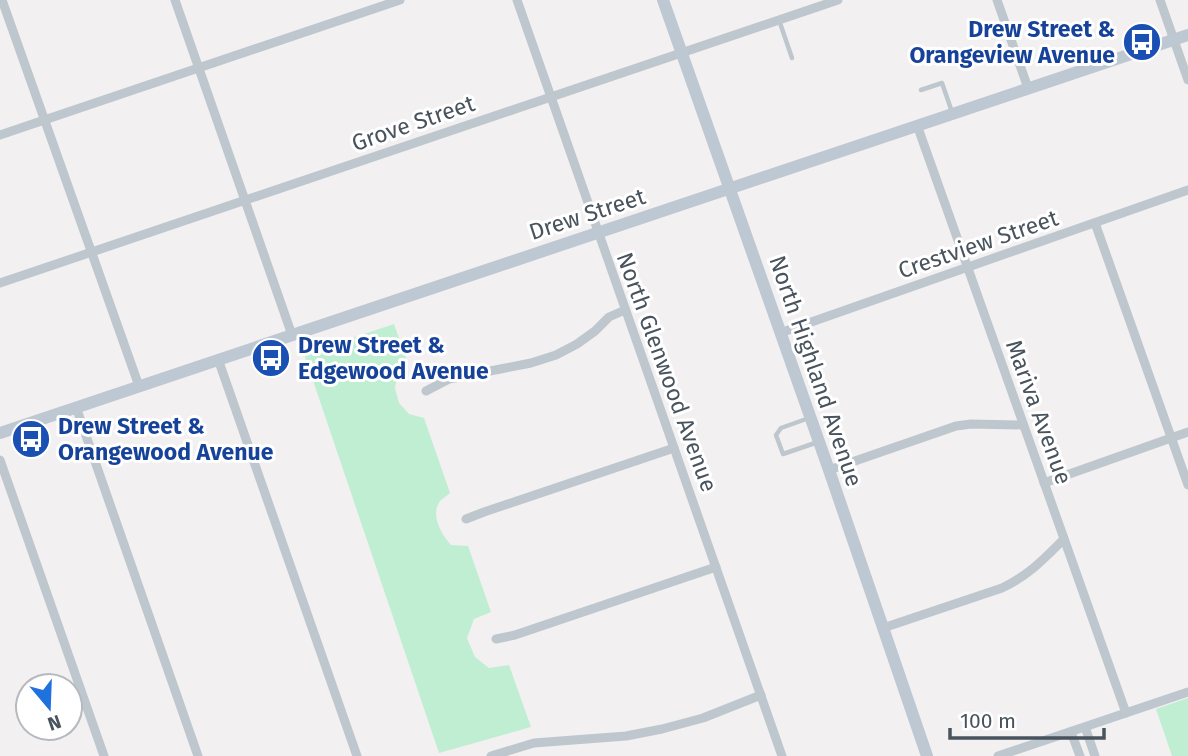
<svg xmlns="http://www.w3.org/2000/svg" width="1188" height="756" font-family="'Fira Sans',sans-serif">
  <rect width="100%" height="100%" fill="#f2f0f0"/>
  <g fill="#c0eed2">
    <path d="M394,324L408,364L398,373L395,388L399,403L409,414L424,418L450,493C447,496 443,498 440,501C430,515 441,534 451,545L468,546L491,612L474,619L467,638L475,657L489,668L509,665L531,727L439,753L304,354Z"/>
    <path d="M1188,698V756H1172L1156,709Z"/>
  </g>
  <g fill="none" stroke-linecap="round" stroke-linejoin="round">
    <g stroke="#bec7ce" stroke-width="4.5">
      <path d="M779,20L792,58"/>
      <path d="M921,90L942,83L952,112"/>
      <path d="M809,418L781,428L776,435L783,454L818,442"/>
    </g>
    <g stroke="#bec7ce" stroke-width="9">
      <path d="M2,0L139,386"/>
      <path d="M175,0L292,335"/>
      <path d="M517,0L782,756"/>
      <path d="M997,0L1028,88"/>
      <path d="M1160,0L1188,80"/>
      <path d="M917,125L1126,713"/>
      <path d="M0,135L400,0"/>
      <path d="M1095,223L1188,485"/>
      <path d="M0,283L838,0"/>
      <path d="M780,333L1188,190"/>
      <path d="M218,359L357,756"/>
      <path d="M426,391L449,379L531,363L556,355L577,344L595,331L609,317L625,310"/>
      <path d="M76,407L198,756"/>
      <path d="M0,460L104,756"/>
      <path d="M829,470L956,426L971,424L1023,425"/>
      <path d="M1044,483L1188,432"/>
      <path d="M466,519L484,512L674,448"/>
      <path d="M883,628L1002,588C1029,575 1043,560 1064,539"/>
      <path d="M496,639L515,635L716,567"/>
      <path d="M1085,727L1095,756"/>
      <path d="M1071,732L1080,756"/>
      <path d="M491,756L534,743L626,736L662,729L703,718L761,695"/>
      <path d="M998,756L1188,692"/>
    </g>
    <g stroke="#bec8d3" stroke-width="12">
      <path d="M663,0L829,470L927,756"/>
      <path d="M0,433L1188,35"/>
    </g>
  </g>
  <defs>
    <g id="bus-disc" transform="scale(2.0125)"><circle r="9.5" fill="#1a4fb4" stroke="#fff"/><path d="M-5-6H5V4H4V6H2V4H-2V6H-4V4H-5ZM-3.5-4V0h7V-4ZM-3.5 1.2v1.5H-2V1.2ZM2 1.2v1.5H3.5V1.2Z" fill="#fff"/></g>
  </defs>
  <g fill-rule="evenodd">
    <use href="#bus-disc" x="1142" y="42"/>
    <use href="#bus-disc" x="271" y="358"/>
    <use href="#bus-disc" x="31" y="439"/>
  </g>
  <g text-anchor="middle" stroke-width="6" stroke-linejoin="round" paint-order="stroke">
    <g font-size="23" font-weight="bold" fill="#164399" stroke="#fff" text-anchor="start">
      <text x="1115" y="37" text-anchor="end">Drew Street &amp;<tspan x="1115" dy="26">Orangeview Avenue</tspan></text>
      <text x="298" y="353">Drew Street &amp;<tspan x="298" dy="26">Edgewood Avenue</tspan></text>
      <text x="58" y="434">Drew Street &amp;<tspan x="58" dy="26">Orangewood Avenue</tspan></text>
    </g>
    <g font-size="23" fill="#48535d" stroke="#fff">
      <text transform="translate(413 123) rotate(-19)" y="8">Grove Street</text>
      <text transform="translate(587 214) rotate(-18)" y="8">Drew Street</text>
      <text transform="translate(978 244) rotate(-19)" y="8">Crestview Street</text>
      <text transform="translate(816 371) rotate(71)" y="8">North Highland Avenue</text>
      <text transform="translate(667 372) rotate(70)" y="8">North Glenwood Avenue</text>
      <text transform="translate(1039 412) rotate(70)" y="8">Mariva Avenue</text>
    </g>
  </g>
  <g transform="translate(49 707) rotate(161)"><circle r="33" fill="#ffffff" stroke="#b6babe" stroke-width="2"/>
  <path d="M0-5L12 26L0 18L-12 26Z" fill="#1f71dd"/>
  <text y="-10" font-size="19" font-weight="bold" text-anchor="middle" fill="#48535d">N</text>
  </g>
  <path d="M950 728v10h154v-10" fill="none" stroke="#48535d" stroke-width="3.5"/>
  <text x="960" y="728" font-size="21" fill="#48535d" stroke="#ffffff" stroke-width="5" paint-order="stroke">100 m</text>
</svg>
